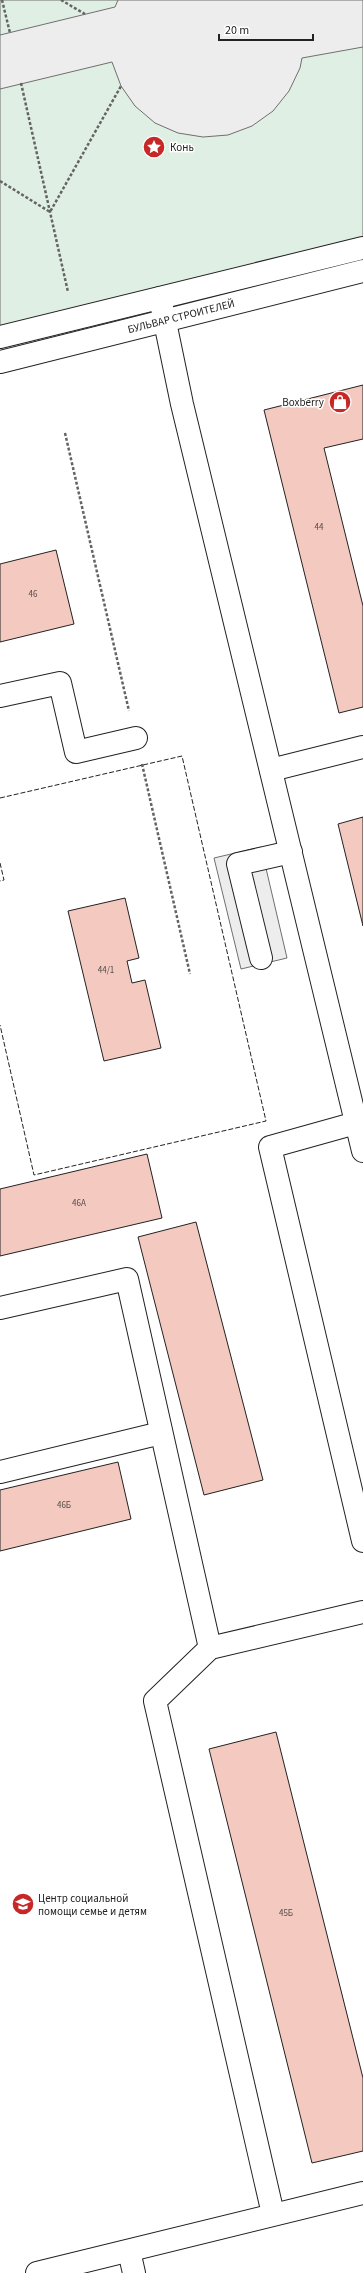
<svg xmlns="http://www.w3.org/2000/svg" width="363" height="2273" font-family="'Source Sans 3',sans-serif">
  <rect width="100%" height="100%" fill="#fff"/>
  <path fill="#e0efe3" stroke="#6f6f6f" d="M0,0H363V248L0,337Z"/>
  <g fill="#ededed" stroke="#6f6f6f">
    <path d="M118,0H363V47L302,58L300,68L289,91L273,111L252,126L228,135L203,137L178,133L155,123L135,106L121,86L112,62L0,89V35L115,7Z"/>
    <path d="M261,847L287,958L241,969L214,858Z"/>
  </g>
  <g fill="#f3c9c0" stroke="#222">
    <path d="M363,385V439L324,448L363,606V707L339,713L264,410Z"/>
    <path d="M56,550L74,624L0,642V564Z"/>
    <path d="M363,817V926L338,824Z"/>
    <path d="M125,898L139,958L127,961L132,983L145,980L161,1048L104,1061L68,911Z"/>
    <path d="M147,1154L162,1218L0,1256V1189Z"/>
    <path d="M196,1222L263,1480L204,1495L138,1237Z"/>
    <path d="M118,1462L131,1519L0,1551V1490Z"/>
    <path d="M276,1732L363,2078V2151L312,2163L209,1749Z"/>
  </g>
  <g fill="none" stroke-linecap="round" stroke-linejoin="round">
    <g stroke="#222" stroke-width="24">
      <g id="minor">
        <path d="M160,298L182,404L363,1151"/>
        <path d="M0,696L60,683L76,752L136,738"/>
        <path d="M271,770L363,747"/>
        <path d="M261,958L238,864L291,852"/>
        <path d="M356,1123L270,1147L363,1541"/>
        <path d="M0,1308L127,1279L210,1648"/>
        <path d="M0,1472L161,1433"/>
        <path d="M273,2214L155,1701L210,1648L363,1612"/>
        <path d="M129,2251L134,2273"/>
        <path d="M37,2273L363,2193"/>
      </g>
    </g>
    <g stroke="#222" stroke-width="24">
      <g id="major">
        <path d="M0,337L363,248"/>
        <path d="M0,362L363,271"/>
      </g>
    </g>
    <g stroke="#646464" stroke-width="2.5" stroke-dasharray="3 2" stroke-linecap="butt">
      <path d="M2,0L10,33"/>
      <path d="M61,0L85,14"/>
      <path d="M21,83L68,292"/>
      <path d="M0,181L50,212L121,86"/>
      <path d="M65,433L129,711"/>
      <path d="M142,764L190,974"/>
    </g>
    <use href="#minor" stroke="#fff" stroke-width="22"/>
    <use href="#major" stroke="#fff" stroke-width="22"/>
    <g stroke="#222" stroke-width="1" stroke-dasharray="5 2" stroke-linecap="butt">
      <path d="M0,798L182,756L266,1121L34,1175L0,1025"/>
      <path d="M0,863L4,880L0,881"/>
    </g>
  </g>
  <defs>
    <g id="sight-disc" transform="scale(1.15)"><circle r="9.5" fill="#c62828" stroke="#fff"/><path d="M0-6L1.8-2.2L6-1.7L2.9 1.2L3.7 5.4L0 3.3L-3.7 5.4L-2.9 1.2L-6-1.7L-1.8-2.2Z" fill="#fff"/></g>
    <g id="shop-disc" transform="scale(1.15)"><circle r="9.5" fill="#c62828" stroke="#fff"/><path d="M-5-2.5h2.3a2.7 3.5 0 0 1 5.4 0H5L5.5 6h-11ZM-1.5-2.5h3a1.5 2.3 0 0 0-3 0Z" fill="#fff"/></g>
    <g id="school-disc" transform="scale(1.15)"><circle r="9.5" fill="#c62828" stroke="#fff"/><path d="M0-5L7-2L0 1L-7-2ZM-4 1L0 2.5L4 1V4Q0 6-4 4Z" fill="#fff"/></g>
  </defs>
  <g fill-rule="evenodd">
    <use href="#sight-disc" x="154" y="147"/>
    <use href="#shop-disc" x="340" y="402"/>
    <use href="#school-disc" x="23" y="1904"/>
  </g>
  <g text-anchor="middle" stroke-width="3" stroke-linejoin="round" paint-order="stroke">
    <g font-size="9" fill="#564c4a">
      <text x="319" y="530">44</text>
      <text x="33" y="597">46</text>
      <text x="106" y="973">44/1</text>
      <text x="79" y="1206">46А</text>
      <text x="64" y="1508">46Б</text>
      <text x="286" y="1916">45Б</text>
    </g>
    <g font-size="11" fill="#222" stroke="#fff" text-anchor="start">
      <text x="170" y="151">Конь</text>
      <text x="324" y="406" text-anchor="end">Boxberry</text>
      <text x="38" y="1902">Центр социальной<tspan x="38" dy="13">помощи семье и детям</tspan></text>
    </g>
    <g font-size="11" fill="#222" stroke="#fff">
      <text transform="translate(181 316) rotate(-14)" y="4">БУЛЬВАР СТРОИТЕЛЕЙ</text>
    </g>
  </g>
  <path d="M219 34v6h94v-6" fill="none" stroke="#222222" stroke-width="2"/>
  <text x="225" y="34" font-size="12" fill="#222222" stroke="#ffffff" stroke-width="3" paint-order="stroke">20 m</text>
</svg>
